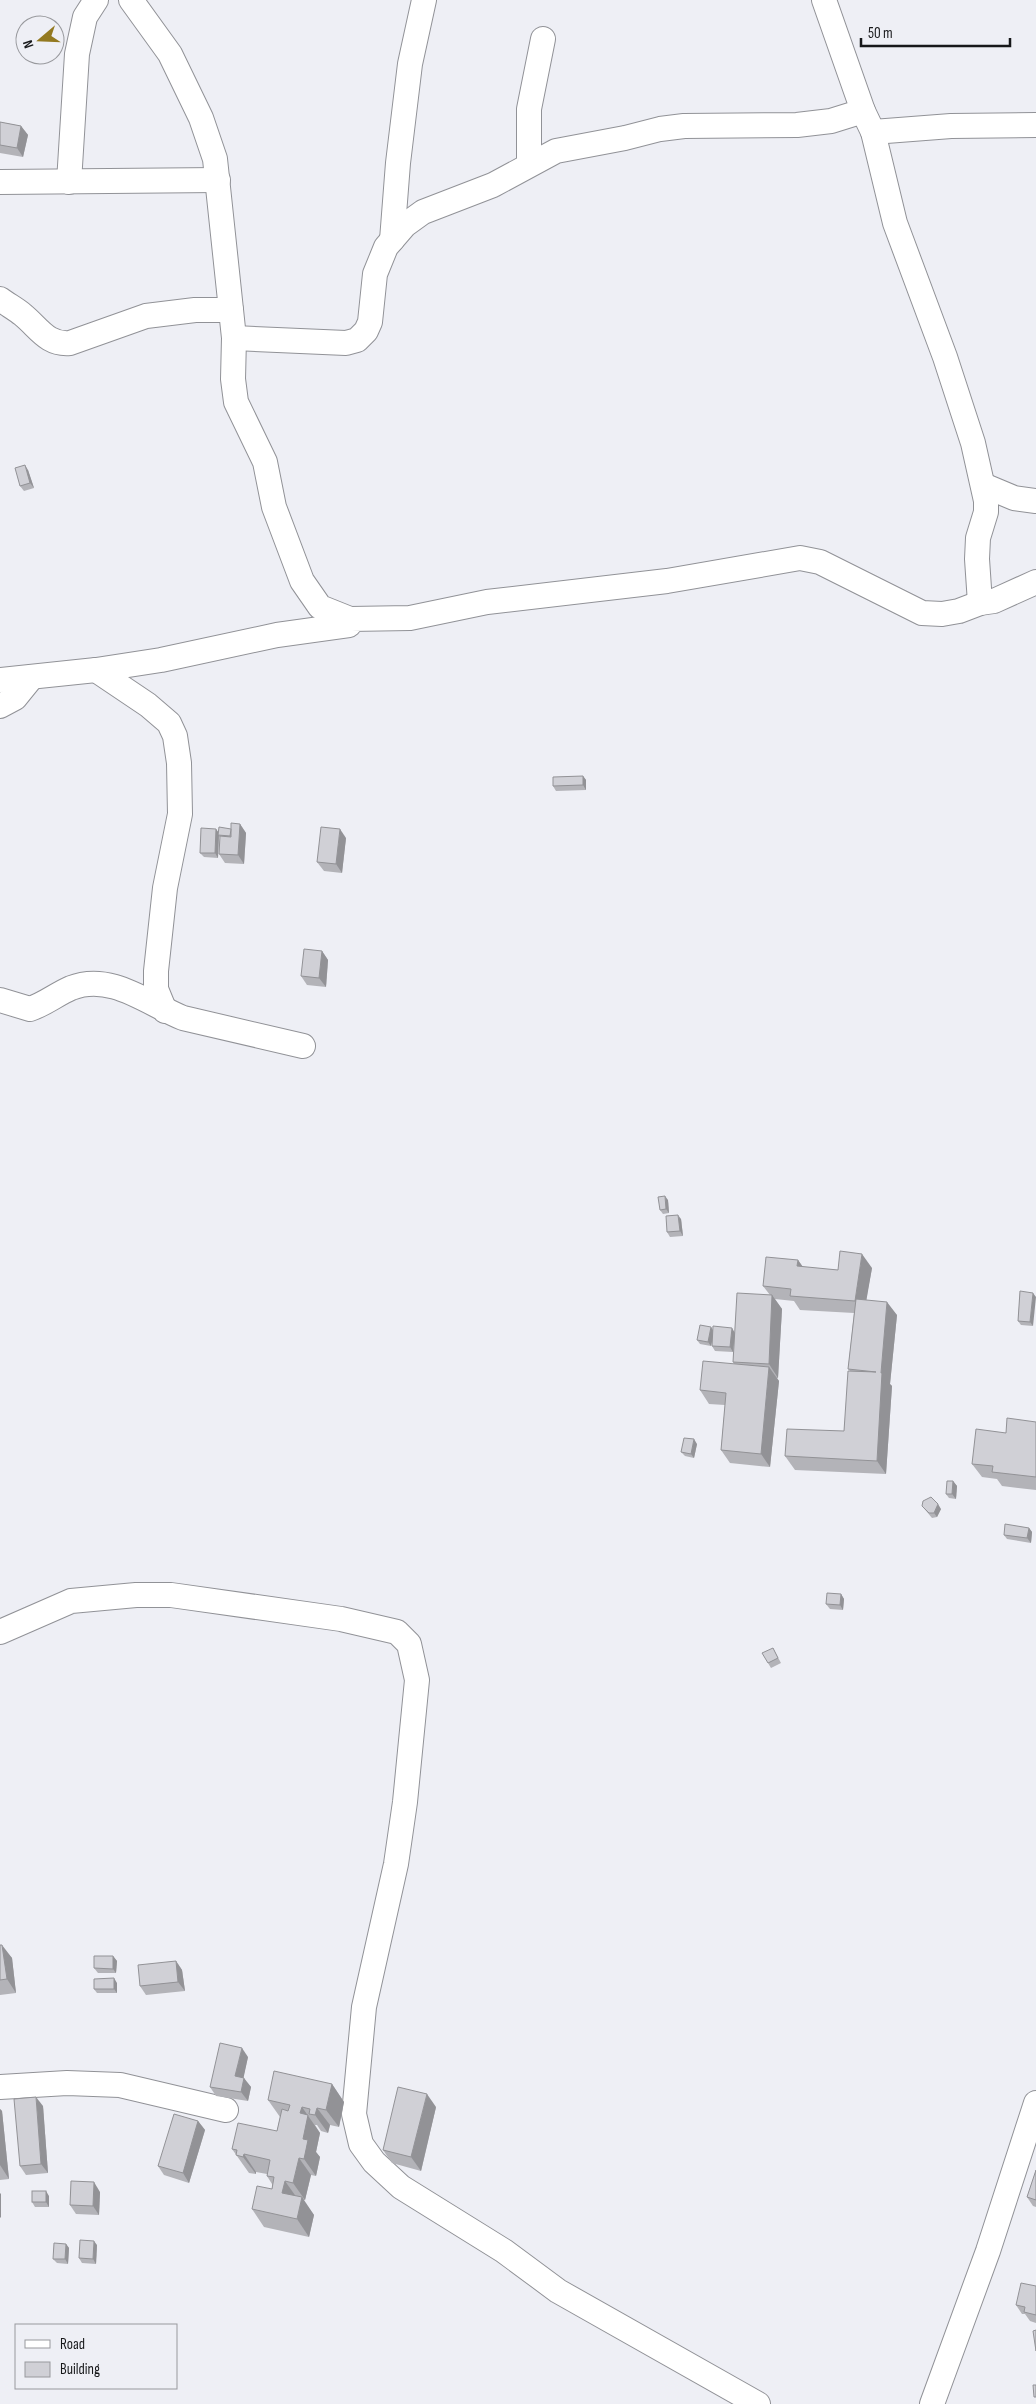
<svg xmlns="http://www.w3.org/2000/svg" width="1036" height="2404" font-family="'Sofia Sans Condensed',sans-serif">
  <rect width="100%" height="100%" fill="#eeeff5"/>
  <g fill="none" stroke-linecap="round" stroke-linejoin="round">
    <g stroke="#919297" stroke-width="26">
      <g id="minor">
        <path d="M131,0L170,54L201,118L215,159L234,338L233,379L236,402L265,462L274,507L302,581L320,607L350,619"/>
        <path d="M824,0L863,111L873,132L895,223L945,357L973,443L986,501V512L978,538L977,559L980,603"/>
        <path d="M873,132L951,126L1036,125"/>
        <path d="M529,164V109L543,39"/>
        <path d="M0,182L218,180"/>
        <path d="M69,182L77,54L85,17L96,0"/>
        <path d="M392,240L398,163L410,64L424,0"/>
        <path d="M0,299C8,305 16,309 23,315C39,328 47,345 70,343L146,316L195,310H231"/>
        <path d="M234,338L346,343L357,340L366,331L370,322L375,274L386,247L405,225L423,212L493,185L556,151L625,138L660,129L684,126L797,125L831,121L863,111"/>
        <path d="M983,485L1014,498L1036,501"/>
        <path d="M96,670L148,705L169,723L175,736L179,763L180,814L165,888L156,971V989L165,1011"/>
        <path d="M0,680L96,670L161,660L277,635L349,625L350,619L410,618L487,602L667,581L800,558L820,562L922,613L942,614L959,611L980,603L994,601L1036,582"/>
        <path d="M0,706L15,698L32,677"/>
        <path d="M0,1000L30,1009C45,1004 57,994 71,988C111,972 148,1004 183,1018L303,1046"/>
        <path d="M0,1632L71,1601L136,1595H171L341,1619L397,1632L409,1644L417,1680L405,1802L396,1864L364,2007L354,2114L361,2144L374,2162L401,2187L504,2251L558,2291L758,2404"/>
        <path d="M0,2087L67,2083L120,2085L226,2110"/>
        <path d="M932,2404L988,2251L1036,2103"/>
      </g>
    </g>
    <use href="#minor" stroke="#fff" stroke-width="24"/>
  </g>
  <g fill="#b3b3b8">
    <path d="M0,122L21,126L28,135L23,157L0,153Z"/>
    <path d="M28,470L34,488L24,491L20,486Z"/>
    <path d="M583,776L586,780V790L556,791L553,786Z"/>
    <path d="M240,824L246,833L244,864L225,863L219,854L220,838L219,836L218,858L204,857L200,853L216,829L218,833L231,829Z"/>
    <path d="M346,838L342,873L324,871L317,862Z"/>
    <path d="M322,951L328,960L326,987L307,985L301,976Z"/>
    <path d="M668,1200L669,1213L663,1214L660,1210Z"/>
    <path d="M681,1219L683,1236L670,1237L667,1232Z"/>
    <path d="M798,1260L803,1267L838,1270L872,1268L866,1300L897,1315L890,1384L892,1386L886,1474L795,1470L785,1456L844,1431L850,1371L848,1369L854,1313L800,1310L794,1301L775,1299L782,1309L778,1378H777L779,1381L770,1467L730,1463L721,1450L725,1405L709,1404L700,1390L734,1364L733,1362L735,1334L733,1352L715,1351L712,1346V1342L711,1346L700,1344L697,1340L711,1327L713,1331L735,1333L770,1295L763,1286Z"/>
    <path d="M1020,1291L1033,1326L1021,1325L1018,1321Z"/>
    <path d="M1036,1422V1490L1002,1486L997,1479L982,1477L972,1464L1006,1433Z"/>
    <path d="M697,1444L694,1458L685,1456L681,1452Z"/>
    <path d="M953,1481L957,1486L956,1499L949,1498L946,1494Z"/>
    <path d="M922,1506L941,1509L937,1517L932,1518Z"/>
    <path d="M1029,1528L1032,1532L1031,1543L1007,1539L1004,1535Z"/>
    <path d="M841,1594L844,1599L843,1610L830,1609L826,1604Z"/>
    <path d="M773,1648L781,1663L771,1668L768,1663Z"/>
    <path d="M0,1945L12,1958L16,1993L0,1995Z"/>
    <path d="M113,1956L117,1961L116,1973H98L94,1968Z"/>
    <path d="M176,1961L182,1970L185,1991L146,1995L140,1986Z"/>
    <path d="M117,1983V1993H97L94,1989Z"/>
    <path d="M248,2057L243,2078L251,2087L248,2101L216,2096L210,2087Z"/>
    <path d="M332,2084L344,2102L339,2127L330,2125L328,2133L321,2131L317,2125H315L320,2133L316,2152L320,2157L316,2176L311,2175L305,2200H303L314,2215L309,2237L264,2227L252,2209L272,2189V2184L267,2176V2174L256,2172V2174L249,2173L232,2149L277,2131L280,2117L268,2100Z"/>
    <path d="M43,2106L48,2173L26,2175L20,2166Z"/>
    <path d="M436,2107L421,2171L392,2163L383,2150Z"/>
    <path d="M0,2109L2,2111L9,2179L0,2180Z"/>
    <path d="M198,2121L205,2130L189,2183L164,2175L158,2166Z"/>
    <path d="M1036,2170V2207L1033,2206L1027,2197Z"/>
    <path d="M100,2192L99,2215L76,2214L70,2205Z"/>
    <path d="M49,2196V2207H35L32,2202Z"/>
    <path d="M66,2244L69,2248L68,2264L57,2263L53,2259Z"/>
    <path d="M97,2245L96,2264L82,2263L79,2258Z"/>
    <path d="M1036,2286V2323L1030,2321L1025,2314H1022L1016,2305Z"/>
  </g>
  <g fill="#929296">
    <path d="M21,126L28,135L23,157L17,148Z"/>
    <path d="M25,465L28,470L34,488L30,483Z"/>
    <path d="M583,776L586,780V790L583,785Z"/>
    <path d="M240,824L246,833L244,864L238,855Z"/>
    <path d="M216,829L219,833L218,858L215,853Z"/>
    <path d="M340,829L346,838L342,873L336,864Z"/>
    <path d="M322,951L328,960L326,987L319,978Z"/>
    <path d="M665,1196L668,1200L669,1213L666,1209Z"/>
    <path d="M678,1215L681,1219L683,1236L680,1231Z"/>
    <path d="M862,1254L872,1268L864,1314L855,1301Z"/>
    <path d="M798,1260L807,1273L797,1266Z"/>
    <path d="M1033,1293L1036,1297L1033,1326L1030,1322Z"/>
    <path d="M772,1295L782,1309L778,1378L769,1364Z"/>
    <path d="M887,1302L897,1315L890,1384L892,1386L886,1474L877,1461L881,1373Z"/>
    <path d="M711,1327L714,1332L711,1346L708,1342Z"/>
    <path d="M732,1328L735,1333L733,1352L730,1347Z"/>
    <path d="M769,1367L779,1381L770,1467L761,1454Z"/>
    <path d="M694,1439L697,1444L694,1458L691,1454Z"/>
    <path d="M953,1481L957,1486L956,1499L952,1494Z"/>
    <path d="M938,1504L941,1509L937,1517L934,1513Z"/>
    <path d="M1029,1528L1032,1532L1031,1543L1027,1538Z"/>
    <path d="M841,1594L844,1599L843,1610L840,1605Z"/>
    <path d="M2,1945L12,1958L16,1993L7,1979Z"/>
    <path d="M113,1956L117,1961L116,1973L113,1969Z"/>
    <path d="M176,1961L182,1970L185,1991L178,1982Z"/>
    <path d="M114,1978L117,1983V1993L114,1989Z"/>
    <path d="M242,2048L248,2057L242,2085L235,2076Z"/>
    <path d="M244,2078L251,2087L248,2101L241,2092Z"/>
    <path d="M332,2084L344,2102L339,2127L326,2110Z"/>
    <path d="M427,2094L436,2107L421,2171L411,2157Z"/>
    <path d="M36,2097L43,2106L48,2173L41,2164Z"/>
    <path d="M302,2107L320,2133L316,2152L320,2157L316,2176L304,2159L303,2139L300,2113Z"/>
    <path d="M317,2108L330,2125L328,2133L315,2115Z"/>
    <path d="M0,2109L2,2111L9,2179L0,2165Z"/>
    <path d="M198,2121L205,2130L189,2183L183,2173Z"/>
    <path d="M244,2154L256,2172V2174L243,2157Z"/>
    <path d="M299,2158L311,2175L305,2200L293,2183Z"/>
    <path d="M285,2181L297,2198L282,2193Z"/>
    <path d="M94,2182L100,2192L99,2215L93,2206Z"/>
    <path d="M46,2191L49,2196V2207L46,2202Z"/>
    <path d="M0,2193L1,2194V2218L0,2217Z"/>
    <path d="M302,2197L314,2215L309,2237L297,2219Z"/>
    <path d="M94,2241L97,2245L96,2264L93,2259Z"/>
    <path d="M66,2244L69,2248L68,2264L65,2259Z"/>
  </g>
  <g fill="#d0d0d6" stroke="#929296">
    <path d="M0,122L21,126L17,148L0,145Z"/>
    <path d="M25,465L30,483L20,486L15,468Z"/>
    <path d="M583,776V785L553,786V777Z"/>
    <path d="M231,823L240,824L238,855L219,854L220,836L231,837Z"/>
    <path d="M219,827L231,829L230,836L218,835Z"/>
    <path d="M321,827L340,829L336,864L317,862Z"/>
    <path d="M201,828L216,829L215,853H200Z"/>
    <path d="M304,949L322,951L319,978L301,976Z"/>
    <path d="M665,1196L666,1209L660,1210L658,1197Z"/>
    <path d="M678,1215L680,1231L667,1232L666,1216Z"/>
    <path d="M840,1251L862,1254L855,1301L790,1296L791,1289L763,1286L766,1257L798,1260L797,1266L838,1270Z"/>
    <path d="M1020,1291L1033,1293L1030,1322L1018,1321Z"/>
    <path d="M737,1293L772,1295L769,1364L733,1362Z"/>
    <path d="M856,1299L887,1302L881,1373H882L877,1461L785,1456L787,1429L844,1431L848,1371L876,1372L848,1369Z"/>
    <path d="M700,1325L711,1327L708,1342L697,1340Z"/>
    <path d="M713,1326L732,1328L730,1347L712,1346Z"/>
    <path d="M703,1361L769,1367L761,1454L721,1450L726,1393L700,1390Z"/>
    <path d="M1007,1418L1036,1422V1477L992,1472L993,1466L972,1464L976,1429L1006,1433Z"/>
    <path d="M684,1438L694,1439L691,1454L681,1452Z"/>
    <path d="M947,1481H953L952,1494H946Z"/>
    <path d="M931,1497L938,1504L934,1513H929L922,1506L923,1501Z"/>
    <path d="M1005,1524L1029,1528L1027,1538L1004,1535Z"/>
    <path d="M827,1593L841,1594L840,1605L826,1604Z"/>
    <path d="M773,1648L778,1658L768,1663L762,1653Z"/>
    <path d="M0,1945H2L7,1979L0,1980Z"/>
    <path d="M94,1956H113V1969L94,1968Z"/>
    <path d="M176,1961L178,1982L140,1986L138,1965Z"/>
    <path d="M114,1978V1989H94V1979Z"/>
    <path d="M220,2043L242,2048L235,2076L244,2078L241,2092L210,2087Z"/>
    <path d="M274,2071L332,2084L326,2110L317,2108L315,2115L309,2114L310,2109L302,2107L300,2113L308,2115L303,2139L308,2140L304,2159L299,2158L293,2183L285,2181L282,2193L302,2197L297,2219L252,2209L257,2186L272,2189L274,2177L267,2176L270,2160L244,2154L243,2157L236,2155L237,2150L232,2149L238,2123L277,2131L282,2109L288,2111L290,2105L268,2100Z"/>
    <path d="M398,2087L427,2094L411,2157L383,2150Z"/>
    <path d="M36,2097L41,2164L20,2166L14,2099Z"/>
    <path d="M174,2114L198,2121L183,2173L158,2166Z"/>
    <path d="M1036,2170V2200L1027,2197Z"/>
    <path d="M71,2181L94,2182L93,2206L70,2205Z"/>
    <rect x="32" y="2191" width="14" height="11"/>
    <path d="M80,2240L94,2241L93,2259L79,2258Z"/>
    <path d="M54,2243L66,2244L65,2259H53Z"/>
    <path d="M1021,2283L1036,2286V2315L1024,2312L1025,2307L1016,2305Z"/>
    <path d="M1036,2330V2351L1033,2331Z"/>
    <path d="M1033,2385H1036V2397H1034Z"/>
  </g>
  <rect x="15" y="2324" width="162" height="65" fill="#eeeff5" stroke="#98999d"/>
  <rect x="25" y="2340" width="25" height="8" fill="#ffffff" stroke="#98999d"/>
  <text x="60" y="2349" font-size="15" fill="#17181a">Road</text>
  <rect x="25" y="2362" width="25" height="15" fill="#d0d0d6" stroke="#98999d"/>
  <text x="60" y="2374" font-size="15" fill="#17181a">Building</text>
  <g transform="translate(40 40) rotate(251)"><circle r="24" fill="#eeeff5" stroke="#98999d"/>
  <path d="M0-4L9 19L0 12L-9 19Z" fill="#937920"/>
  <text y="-8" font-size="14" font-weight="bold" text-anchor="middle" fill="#17181a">N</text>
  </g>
  <path d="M861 38v8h149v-8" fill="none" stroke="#17181a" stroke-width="2.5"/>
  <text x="868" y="38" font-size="15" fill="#17181a" stroke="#eeeff5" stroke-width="4" paint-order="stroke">50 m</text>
</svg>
